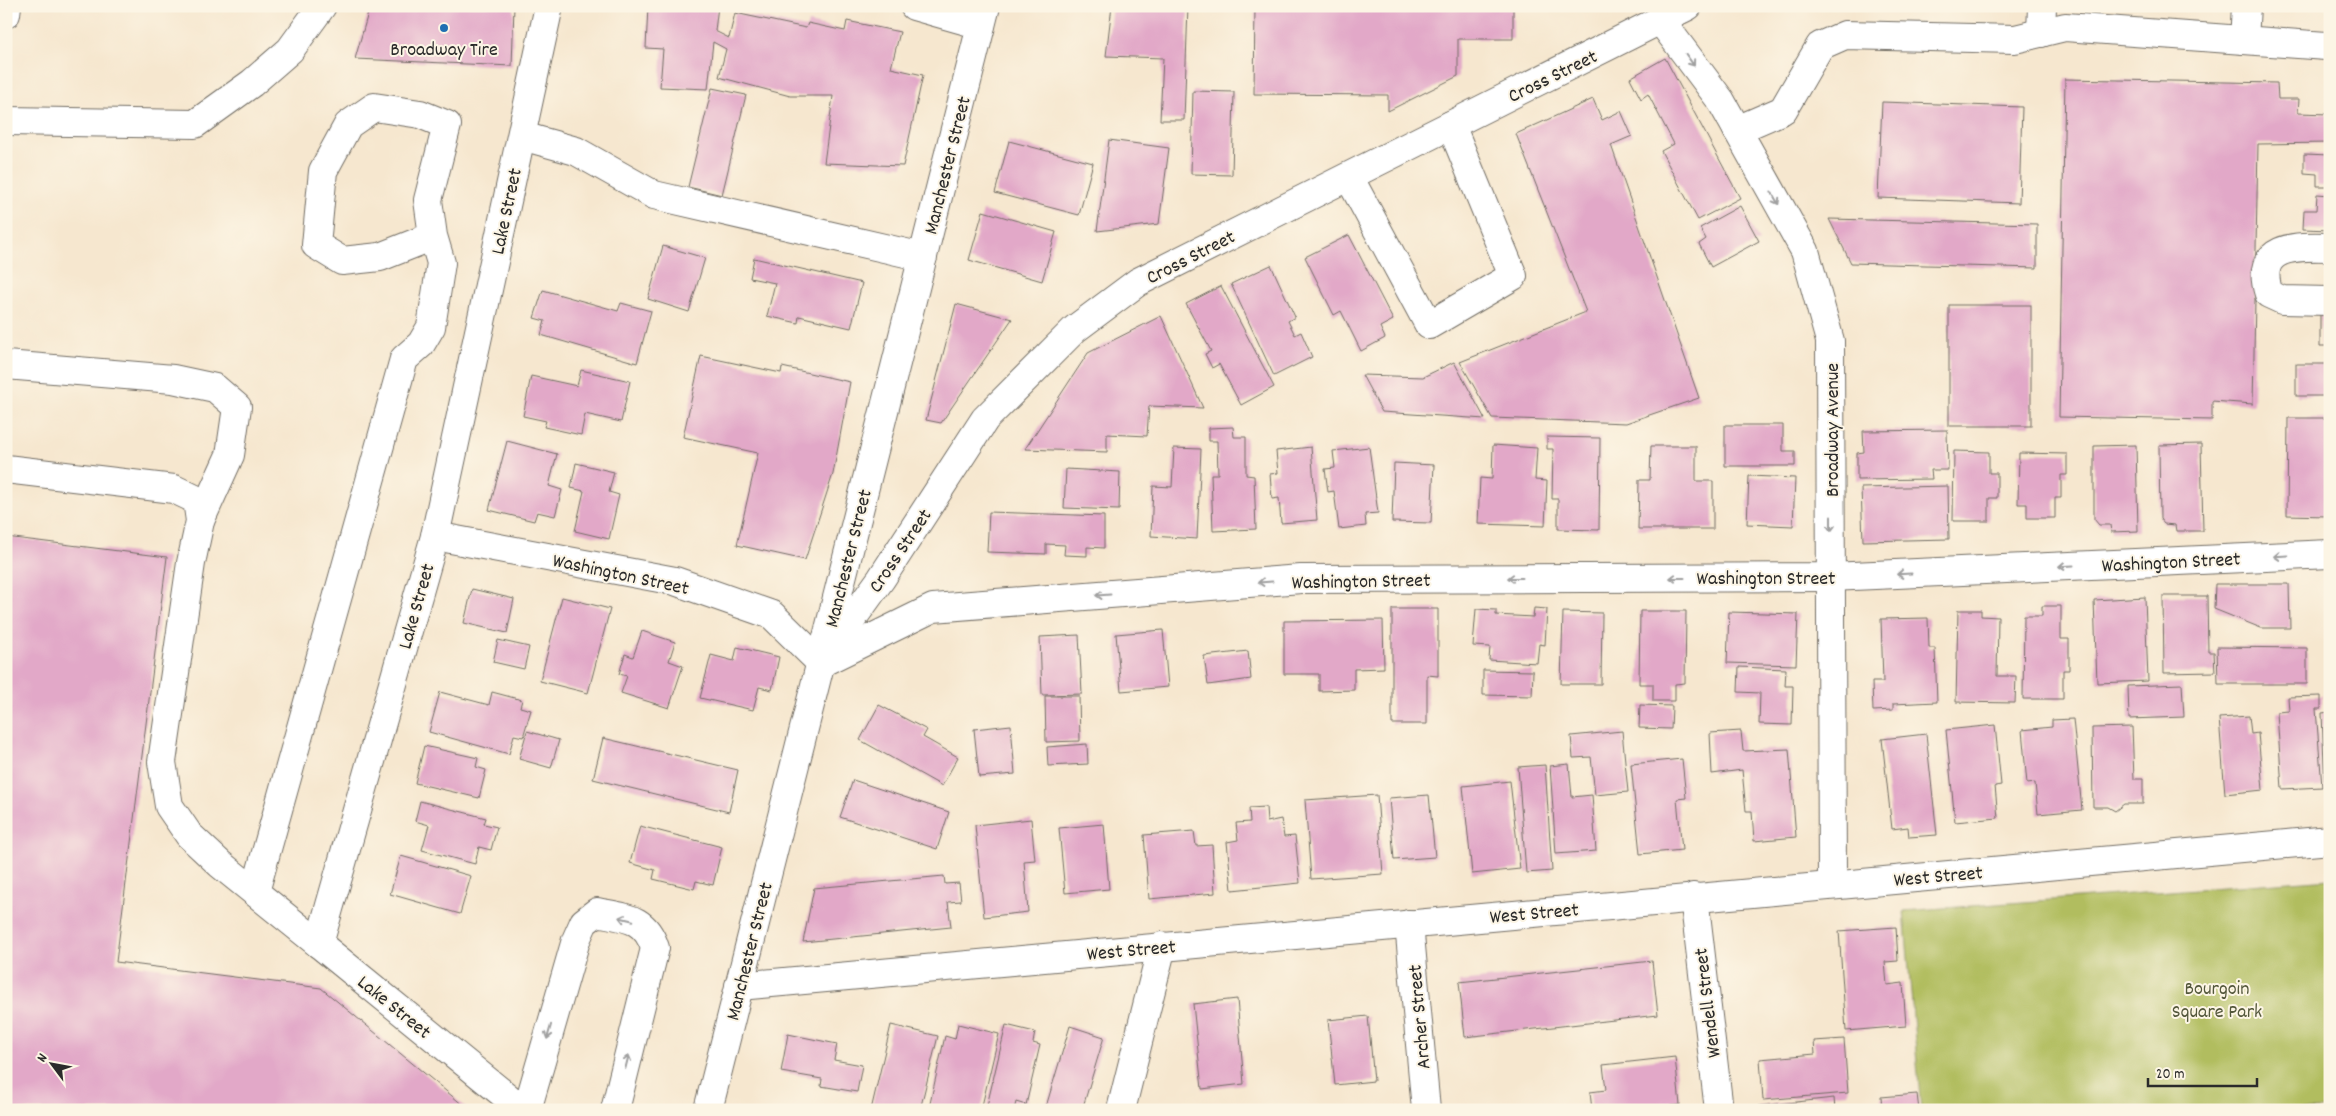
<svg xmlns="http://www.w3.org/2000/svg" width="2336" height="1116" font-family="Dekko,sans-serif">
  <rect width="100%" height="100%" fill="#fcf5e5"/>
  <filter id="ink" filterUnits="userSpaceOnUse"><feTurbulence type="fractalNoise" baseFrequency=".02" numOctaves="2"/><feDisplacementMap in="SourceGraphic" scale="10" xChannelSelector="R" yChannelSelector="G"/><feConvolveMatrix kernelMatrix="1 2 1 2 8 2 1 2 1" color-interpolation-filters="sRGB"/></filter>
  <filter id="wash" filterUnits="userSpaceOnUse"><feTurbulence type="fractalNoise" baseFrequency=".0096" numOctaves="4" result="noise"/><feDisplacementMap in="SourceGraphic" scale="20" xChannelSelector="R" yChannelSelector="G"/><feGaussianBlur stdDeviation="1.12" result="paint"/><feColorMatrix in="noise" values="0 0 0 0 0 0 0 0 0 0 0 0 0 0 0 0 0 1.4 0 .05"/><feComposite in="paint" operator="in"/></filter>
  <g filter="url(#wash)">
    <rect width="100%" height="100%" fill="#f6e7cf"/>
    <path fill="#b1bd5f" stroke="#6e7445" d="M2330,879V1110H1921L1904,911Z"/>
    <g id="blocks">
      <g fill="#e2a8c8">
        <path d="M370,6H514L512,66L355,59Z"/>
        <path d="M648,6H718L715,31L729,38L735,13L806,28L808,23L845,31L847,21L900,32L891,68L923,75L903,166L824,163L833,96H790L719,77L726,49L713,42L708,89L660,87L663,49L646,48Z"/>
        <path d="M1112,6H1188L1184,120H1160L1163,58L1106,56Z"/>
        <path d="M1255,6H1513V39H1458V76L1388,111V95L1254,94Z"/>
        <path d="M1665,58L1740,198L1698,220L1661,151L1674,144L1648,94L1641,99L1630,78Z"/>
        <path d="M2065,79L2277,83L2278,99H2299L2298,113L2330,114V143L2258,144L2253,404L2212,401V420L2059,417Z"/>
        <path d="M712,88L746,95L722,195L688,187Z"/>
        <path d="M1193,91L1234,92L1232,175L1191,174Z"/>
        <path d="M1593,99L1602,120L1621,111L1632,136L1611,145L1699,398L1626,423L1492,418L1460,362L1586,312L1516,134Z"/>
        <path d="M1882,102L2022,107L2019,203L1878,198Z"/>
        <path d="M1109,140L1169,148L1159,224L1097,231Z"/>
        <path d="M1009,141L1093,163L1079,215L995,193Z"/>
        <path d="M2304,154L2330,155V186H2317V174L2304,173Z"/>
        <path d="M2317,194L2330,195V230L2303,229L2304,210H2316Z"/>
        <path d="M1740,206L1759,241L1711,267L1699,244L1706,239L1700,228Z"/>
        <path d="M983,211L1056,232L1042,281L969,260Z"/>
        <path d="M1829,219L2037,224V268L1851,263Z"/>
        <path d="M1349,235L1393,320L1380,327L1385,338L1361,351L1341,311L1334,315L1305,257Z"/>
        <path d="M663,246L705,258L689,312L648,299Z"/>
        <path d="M754,258L862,283L851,328L799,316L798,323L767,316L775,283L750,278Z"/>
        <path d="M1271,265L1295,317L1288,321L1295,335L1301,332L1312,357L1274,376L1231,284Z"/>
        <path d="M1221,286L1274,387L1241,405L1219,364L1212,368L1205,354L1211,351L1186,304Z"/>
        <path d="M543,290L618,311L621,303L651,311L637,363L541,335L545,321L534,318Z"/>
        <path d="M956,304L1012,319L941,423L926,420Z"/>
        <rect x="1949" y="305" width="82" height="121"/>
        <path d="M2320,311L2330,312V346H2320Z"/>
        <path d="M1161,316L1203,408L1149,406L1147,436L1107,434V452L1025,449L1088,353Z"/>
        <path d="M701,356L781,373L782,367L850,382L833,474L805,560L737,545L758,453L683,437Z"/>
        <path d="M1454,362L1485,419L1382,412L1362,375L1423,377Z"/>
        <rect x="2296" y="364" width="34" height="32"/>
        <path d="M581,370L630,381L621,422L585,414L581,435L544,427L546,421L523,416L531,376L577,386Z"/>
        <path d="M2288,418H2330L2327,516L2287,515Z"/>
        <path d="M1725,425H1783V451H1795V466H1725Z"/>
        <path d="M1233,427L1234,437H1246V475L1254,476L1256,529L1213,531L1211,474H1218L1217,441H1209V428Z"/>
        <path d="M1947,430L1948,470H1931L1932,479L1857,480V453L1864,452L1863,431Z"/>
        <path d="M1547,437L1600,438L1599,530L1558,529V499H1552L1553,449H1547Z"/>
        <path d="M507,441L557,454L549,486L562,490L555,516L537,512L534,521L489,510Z"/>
        <path d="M2201,444L2203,531H2176L2175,525L2164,524L2160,519L2159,445Z"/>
        <path d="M1493,445L1537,448L1535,480L1547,481L1545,526L1478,524L1480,478L1492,479Z"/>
        <path d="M2136,445L2138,531L2111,532L2110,525H2099L2094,519V446Z"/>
        <path d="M1651,446H1696V481H1713V529H1638L1639,480H1650Z"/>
        <path d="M1311,447L1317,520L1281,523L1279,498L1272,499L1270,474L1278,473L1276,451Z"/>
        <path d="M1369,447L1378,513L1365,514L1366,526L1339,529L1334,491L1328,492L1325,469L1335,468L1333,451Z"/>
        <path d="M1174,448L1201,449L1197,539L1151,536L1153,486L1172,487Z"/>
        <path d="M1954,451L1989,452V473H1997V498H1989V521H1953Z"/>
        <path d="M2019,453L2067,454V475H2061V498H2055V518H2027V504H2018Z"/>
        <path d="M576,463L614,472L609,492L619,495L609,539L575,531L584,491L571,488Z"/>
        <path d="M1394,463L1434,465L1431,523L1392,522Z"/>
        <path d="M1066,469L1120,472L1119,510L1064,508Z"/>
        <path d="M1749,476L1795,478L1793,526L1747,524Z"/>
        <path d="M1948,486L1949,539L1863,541L1861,488Z"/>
        <path d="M989,512L1104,516V548L1087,547V556L1064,555L1065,545L1046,544V554L987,552Z"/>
        <path d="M6,537L167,557L116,962L321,988L469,1110H6Z"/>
        <path d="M2215,584H2289L2290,628H2261L2214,609Z"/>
        <path d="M472,589L514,599L507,633L464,623Z"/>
        <path d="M2163,596H2207L2208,652H2214L2215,672L2164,673Z"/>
        <path d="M562,597L610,609L588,693L540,681Z"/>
        <path d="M2145,597L2148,681L2097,683L2094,600Z"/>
        <path d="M2042,606H2061V639H2069V670H2063V699H2023L2024,616H2042Z"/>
        <path d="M1534,608L1547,609L1545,645L1539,644L1537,663L1489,660L1490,647L1473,646L1476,609L1496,610V615L1533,617Z"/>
        <path d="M1392,609H1438V676L1427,675V724H1392Z"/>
        <path d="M1958,610H1981V616L1998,617L1997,676H2016L2015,703L1956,702Z"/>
        <path d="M1640,611H1686L1685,683L1675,684V701H1653V684H1639Z"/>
        <path d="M1563,612L1602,613L1601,684H1561Z"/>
        <path d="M1729,612L1798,614L1796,665L1727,663Z"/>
        <path d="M1928,618L1929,648H1935L1937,702L1893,704V710L1873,711L1872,682H1883L1881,619Z"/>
        <path d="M1383,620L1384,668L1354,669V690L1319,691V674H1284V621Z"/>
        <path d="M1163,630L1168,687L1121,691L1116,634Z"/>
        <path d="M642,631L675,642L669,661L683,666L669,708L621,693L627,676L619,674L625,654L633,657Z"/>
        <path d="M1079,635L1082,694L1042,695L1040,637Z"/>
        <path d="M498,640L529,647L524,669L493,662Z"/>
        <path d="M737,647L779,657L772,690L759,687L753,710L700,698L711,655L734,661Z"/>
        <path d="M2217,647L2307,648V684H2218Z"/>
        <path d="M1248,651L1251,679L1208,685L1204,656Z"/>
        <path d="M1739,667L1786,669L1785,686H1793L1792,725L1759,724L1760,693L1738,692Z"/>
        <path d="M1483,670L1533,671L1532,696L1483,695Z"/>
        <path d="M2182,684L2184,717L2129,719L2128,686Z"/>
        <path d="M440,692L489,705L492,692L522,700L520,707L531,710L523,737L514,735L509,754L429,732Z"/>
        <path d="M1045,696H1079L1080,741L1046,742Z"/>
        <path d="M2321,696V709H2316L2322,787L2282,789L2277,712L2289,711L2288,697Z"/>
        <path d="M879,705L927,730L923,737L958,757L942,786L860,740Z"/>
        <path d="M1640,705L1672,706L1671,729L1639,728Z"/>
        <path d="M2330,712V790H2325L2322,713Z"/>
        <path d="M2249,716L2251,734L2258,733L2263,790L2225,794L2219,718Z"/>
        <path d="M2073,719L2082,810L2038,814L2035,783L2027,784L2022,730L2052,727V720Z"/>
        <path d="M1011,725L1015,774L979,777L974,729Z"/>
        <path d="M1995,725L2001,785L1995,786L1998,818L1955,822L1946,730Z"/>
        <path d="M2132,727L2134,779H2143V804H2124L2115,811L2108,807H2093L2092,728Z"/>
        <path d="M527,731L559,740L551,768L519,759Z"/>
        <path d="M1622,731L1628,792L1595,795L1591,757L1573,758L1571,736Z"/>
        <path d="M1741,731L1743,751L1789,749L1796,837L1754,841L1752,811H1746L1742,770L1712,774L1710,733Z"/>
        <path d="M1926,734L1937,835L1909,837L1908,827L1892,829L1882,739Z"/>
        <path d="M603,738L738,770L729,812L593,779Z"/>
        <path d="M1087,744L1088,764L1048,766L1047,747Z"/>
        <path d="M424,746L478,758L476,767L486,770L479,798L415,783Z"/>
        <path d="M1682,759L1686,798L1677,799L1682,850L1640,854L1631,764Z"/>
        <path d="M1569,764L1572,797L1592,795L1596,851L1556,854L1550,766Z"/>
        <path d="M1545,765L1552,871L1526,873L1518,767Z"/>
        <path d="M853,780L949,812L937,849L840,817Z"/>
        <path d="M1510,781L1520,869L1472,874L1463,786Z"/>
        <path d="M1377,795L1383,874L1311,879L1305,800Z"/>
        <path d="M1429,795L1435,857L1394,860L1389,798Z"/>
        <path d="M420,801L486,818L484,824L497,827L491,850L479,847L475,864L422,850L429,825L415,821Z"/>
        <path d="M1266,807L1267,822L1281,819L1284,837L1295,836L1300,883L1232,890L1227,842L1238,840L1236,823L1250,822L1249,808Z"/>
        <path d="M1031,819L1035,860L1024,861L1028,912L984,917L975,825Z"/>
        <path d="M1104,824L1109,889L1065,893L1059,828Z"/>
        <path d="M640,826L722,847L713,885L696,881L694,889L653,879L655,870L630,863Z"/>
        <path d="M1194,831L1196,846L1212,845L1215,893L1149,899L1144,835Z"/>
        <path d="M401,856L471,876L460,914L390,894Z"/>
        <path d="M944,876L945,884L959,883L961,901L948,902L951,927L803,942L814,888Z"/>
        <path d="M1896,927L1898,961L1885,962L1887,985L1903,983L1906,1026L1846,1031L1839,931Z"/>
        <path d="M1652,961L1658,1015L1465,1037L1459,982Z"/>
        <path d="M1237,999L1244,1084L1202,1089L1193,1004Z"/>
        <path d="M1368,1016L1374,1081L1335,1085L1328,1020Z"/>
        <path d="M958,1024L999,1034L981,1110H938L929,1108L945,1036L955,1039Z"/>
        <path d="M891,1025L938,1036L920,1110H871Z"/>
        <path d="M1006,1025L1035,1032L1033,1043L1040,1045L1026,1105L1016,1102L1014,1110H986Z"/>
        <path d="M1070,1026L1104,1037L1082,1110H1045Z"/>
        <path d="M788,1034L837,1044L834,1060L862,1065L857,1092L821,1086L822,1079L781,1072Z"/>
        <path d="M1844,1039L1848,1093L1763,1100L1760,1059L1815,1054L1814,1041Z"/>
        <path d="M1675,1057L1680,1105L1633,1110H1592L1590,1092L1606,1090L1603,1065Z"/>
        <path d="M1917,1094L1919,1110H1882L1881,1097Z"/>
        <path d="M1834,1098L1835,1110H1759V1106Z"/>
      </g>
    </g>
  </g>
  <g filter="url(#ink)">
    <use href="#blocks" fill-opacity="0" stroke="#726d64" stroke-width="1"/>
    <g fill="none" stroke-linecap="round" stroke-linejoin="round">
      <g stroke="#726d64" stroke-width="30">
        <g id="minor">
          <path d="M914,6L981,25"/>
          <path d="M6,14L7,6"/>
          <path d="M1661,21L1721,101L1805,251L1830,341L1832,884"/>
          <path d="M2041,33L2042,6"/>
          <path d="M2244,40L2246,6"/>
          <path d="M6,121L195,124L252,83L290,50L322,6"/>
          <path d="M1737,130L1783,110L1820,46L1845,35L2015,39L2065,27L2326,46"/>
          <path d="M522,136L576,151L654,195L923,257"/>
          <path d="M1349,177L1429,325L1513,276L1451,125"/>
          <path d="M2330,247C2295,246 2253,245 2269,294L2282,300L2330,301"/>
          <path d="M6,365L173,379L215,388L237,407L230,455L200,521"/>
          <path d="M6,469L174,489L197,500L200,521L191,563L162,762L169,806L189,835L220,864L319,944"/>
          <path d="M435,536L675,581L772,615L821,663"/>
          <path d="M829,651L881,579L985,419L1075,329L1138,282L1688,6"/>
          <path d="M821,663L933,608L1301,579L1831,577L2330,554"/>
          <path d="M255,892L404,359L421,344L431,327L441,263L433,236L428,200L447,125L420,114L374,107L348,125L323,171L316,245L342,261L380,257L433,236"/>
          <path d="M1694,897L1719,1110"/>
          <path d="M1409,924L1426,1110"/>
          <path d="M739,986L2330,840"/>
          <path d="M523,1110L319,944L435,536L549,6"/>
          <path d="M527,1110L576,940L584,922L597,912C626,918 645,917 655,948L615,1110"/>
          <path d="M708,1110L986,6"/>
          <path d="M1121,1110L1162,946"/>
        </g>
      </g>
      <use href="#minor" stroke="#fff" stroke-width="28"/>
    </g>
    <defs><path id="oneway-shaft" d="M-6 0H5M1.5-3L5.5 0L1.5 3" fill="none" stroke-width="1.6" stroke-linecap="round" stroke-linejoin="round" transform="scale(1.25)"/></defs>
    <g stroke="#a0a0a0">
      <use href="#oneway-shaft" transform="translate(1690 60) rotate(54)"/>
      <use href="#oneway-shaft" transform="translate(1775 198) rotate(61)"/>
      <use href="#oneway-shaft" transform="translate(1831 524) rotate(90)"/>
      <use href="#oneway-shaft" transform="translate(2281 556) rotate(177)"/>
      <use href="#oneway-shaft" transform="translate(2066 566) rotate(177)"/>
      <use href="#oneway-shaft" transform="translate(1904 574) rotate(177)"/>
      <use href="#oneway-shaft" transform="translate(1515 578) rotate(180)"/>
      <use href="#oneway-shaft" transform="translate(1677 578) rotate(180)"/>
      <use href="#oneway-shaft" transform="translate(1265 582) rotate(176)"/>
      <use href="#oneway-shaft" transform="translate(1103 595) rotate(176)"/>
      <use href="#oneway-shaft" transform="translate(626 919) rotate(-167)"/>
      <use href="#oneway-shaft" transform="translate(549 1032) rotate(106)"/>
      <use href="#oneway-shaft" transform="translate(627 1062) rotate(-76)"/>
    </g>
  </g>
  <circle fill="#1f6fb2" stroke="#fcf5e5" stroke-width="2" cx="444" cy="28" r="5"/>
  <g text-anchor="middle" stroke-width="4" stroke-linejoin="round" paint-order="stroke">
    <g font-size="20" fill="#2b2b2b" stroke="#fcf5e5">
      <text x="444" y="55">Broadway Tire</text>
    </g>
    <g font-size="20" fill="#2b2b2b" stroke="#fcf5e5">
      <text transform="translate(1552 75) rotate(-26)" y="7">Cross Street</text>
      <text transform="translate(946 165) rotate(-76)" y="7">Manchester Street</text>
      <text transform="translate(505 211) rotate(-78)" y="7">Lake Street</text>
      <text transform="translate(1190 256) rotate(-27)" y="7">Cross Street</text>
      <text transform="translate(1831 430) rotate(-90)" y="7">Broadway Avenue</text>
      <text transform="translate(899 550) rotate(-56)" y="7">Cross Street</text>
      <text transform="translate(847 558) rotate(-76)" y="7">Manchester Street</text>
      <text transform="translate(2171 561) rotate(-3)" y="7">Washington Street</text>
      <text transform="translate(621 573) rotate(12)" y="7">Washington Street</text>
      <text x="1766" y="584">Washington Street</text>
      <text transform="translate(1361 580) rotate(-1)" y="7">Washington Street</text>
      <text transform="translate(415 606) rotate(-74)" y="7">Lake Street</text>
      <text transform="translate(1938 875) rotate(-5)" y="7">West Street</text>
      <text transform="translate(1534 912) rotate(-5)" y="7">West Street</text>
      <text transform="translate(1131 949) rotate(-5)" y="7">West Street</text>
      <text transform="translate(748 951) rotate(-76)" y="7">Manchester Street</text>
      <text transform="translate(1706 1003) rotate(-97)" y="7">Wendell Street</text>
      <text transform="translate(395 1006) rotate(39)" y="7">Lake Street</text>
      <text transform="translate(1418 1017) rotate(-95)" y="7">Archer Street</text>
    </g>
    <g font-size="20" fill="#53573b" stroke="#fcf5e5">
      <text x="2217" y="994">Bourgoin<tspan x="2217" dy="23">Square Park</tspan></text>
    </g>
  </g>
  <rect width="2336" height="1116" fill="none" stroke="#fcf5e5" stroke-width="25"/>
  <g transform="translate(52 1064) rotate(302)" stroke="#fcf5e5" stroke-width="4" paint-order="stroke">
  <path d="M0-4L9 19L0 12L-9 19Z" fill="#2b2b2b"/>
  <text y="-8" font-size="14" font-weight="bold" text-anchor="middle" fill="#2b2b2b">N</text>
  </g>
  <path d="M2148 1078v8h109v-8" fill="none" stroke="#2b2b2b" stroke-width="2.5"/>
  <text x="2156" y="1078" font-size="15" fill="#2b2b2b" stroke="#fcf5e5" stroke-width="4" paint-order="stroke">20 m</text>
</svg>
